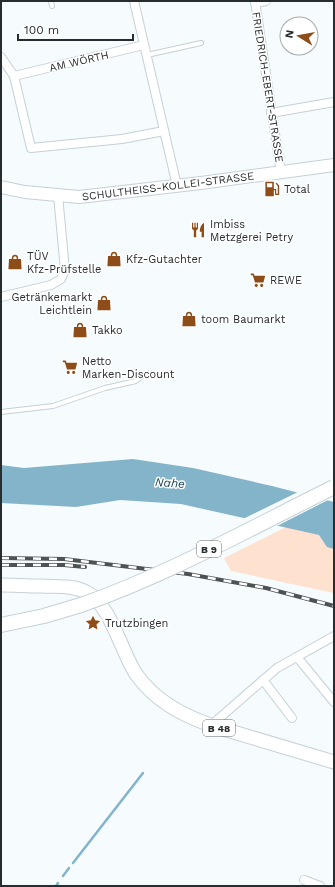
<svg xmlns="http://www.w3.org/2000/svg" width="335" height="887" font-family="'Work Sans',sans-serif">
  <rect width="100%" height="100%" fill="#f6fbfe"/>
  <path fill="#fee1cf" d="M334,503V593L231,571L224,558Z"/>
  <path fill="#84b4ca" d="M133,459L193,468L272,486L334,502V549L327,547L319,535L181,504L120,500L76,507L1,503V465L24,468Z"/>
  <path fill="#f6fbfe" d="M300,491L330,499L275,527L243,519Z"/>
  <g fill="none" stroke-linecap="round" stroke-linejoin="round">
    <g stroke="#84b4ca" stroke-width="2.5">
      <path d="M73,863L143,773"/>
      <path d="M63,876L69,868"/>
      <path d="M56,886L58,883"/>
    </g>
    <g stroke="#c4d1d7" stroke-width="6">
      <g id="service">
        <path d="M51,1L52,6"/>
        <path d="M147,55L201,43"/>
        <path d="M1,412L53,406L105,388L136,381L141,377"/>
      </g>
    </g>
    <g stroke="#c4d1d7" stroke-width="10">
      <g id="minor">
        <path d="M134,1L177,186"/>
        <path d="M255,1L281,173"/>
        <path d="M255,3L266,1"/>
        <path d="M1,57L14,76L31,148L122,139L164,131"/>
        <path d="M14,76L144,45"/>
        <path d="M271,113L334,102"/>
        <path d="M1,297L51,285L61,279L65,270L58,195"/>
        <path d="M297,657L334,702"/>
        <path d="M263,680L292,718"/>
        <path d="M213,726L216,721L277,668L334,636"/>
        <path d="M304,880L320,886"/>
      </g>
    </g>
    <g stroke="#c4d1d7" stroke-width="14">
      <path id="secondary" d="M1,187L25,192L79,197L201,183L334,165"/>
    </g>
    <g stroke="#c4d1d7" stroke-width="15">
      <path id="primary" d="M1,585C14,585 27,586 41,586C56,587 72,585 86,592C110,603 121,651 136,674C155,701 182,715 213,726L334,762"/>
    </g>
    <g stroke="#c4d1d7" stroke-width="16">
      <path id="trunk" d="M1,625L44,616L81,605"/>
    </g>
    <use href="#service" stroke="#fff" stroke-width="4"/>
    <use href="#minor" stroke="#fff" stroke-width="8"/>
    <use href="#secondary" stroke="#fff" stroke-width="12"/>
    <use href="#primary" stroke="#fff" stroke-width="13"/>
    <use href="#trunk" stroke="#fff" stroke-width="14"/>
    <g stroke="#4d5255" stroke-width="4">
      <g id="rail">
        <path d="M1,558L64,559L188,574L266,588L334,606"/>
        <path d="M1,565H64L85,567"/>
      </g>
    </g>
    <use href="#rail" stroke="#fff" stroke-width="2.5" stroke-dasharray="8" stroke-linecap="butt"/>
    <g stroke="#c4d1d7" stroke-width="16" stroke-linecap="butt">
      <path id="trunk-bridge" d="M81,605C169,574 251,528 334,487"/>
    </g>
    <use href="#trunk-bridge" stroke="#fff" stroke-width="14"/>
  </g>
  <defs>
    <g id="fuel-bare" transform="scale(1.2)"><path d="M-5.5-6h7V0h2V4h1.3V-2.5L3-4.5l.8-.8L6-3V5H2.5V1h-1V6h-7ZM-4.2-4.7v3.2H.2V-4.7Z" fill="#8d4c18" stroke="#fff" stroke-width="2.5" paint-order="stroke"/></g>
    <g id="restaurant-bare" transform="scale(1.2)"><path d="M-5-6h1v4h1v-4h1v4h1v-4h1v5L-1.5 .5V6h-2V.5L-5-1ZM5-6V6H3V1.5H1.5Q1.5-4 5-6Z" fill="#8d4c18" stroke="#fff" stroke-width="2.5" paint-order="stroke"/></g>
    <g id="shop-bare" transform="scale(1.2)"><path d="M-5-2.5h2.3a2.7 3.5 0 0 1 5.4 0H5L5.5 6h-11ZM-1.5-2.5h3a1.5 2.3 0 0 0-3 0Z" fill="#8d4c18" stroke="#fff" stroke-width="2.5" paint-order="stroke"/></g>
    <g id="supermarket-bare" transform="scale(1.2)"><path d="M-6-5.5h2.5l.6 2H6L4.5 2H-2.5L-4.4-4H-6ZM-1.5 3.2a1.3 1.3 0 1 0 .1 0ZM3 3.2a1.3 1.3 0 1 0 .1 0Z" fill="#8d4c18" stroke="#fff" stroke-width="2.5" paint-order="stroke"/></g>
    <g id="sight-bare" transform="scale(1.2)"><path d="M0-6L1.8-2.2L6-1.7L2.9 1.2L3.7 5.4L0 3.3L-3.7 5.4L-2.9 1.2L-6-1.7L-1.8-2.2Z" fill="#8d4c18" stroke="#fff" stroke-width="2.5" paint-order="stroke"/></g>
  </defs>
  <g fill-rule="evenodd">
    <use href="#fuel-bare" x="272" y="189"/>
    <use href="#restaurant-bare" x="198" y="230"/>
    <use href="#shop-bare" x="114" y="259"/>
    <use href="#shop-bare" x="15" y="262"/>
    <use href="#supermarket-bare" x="258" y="280"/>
    <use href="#shop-bare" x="104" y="303"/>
    <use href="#shop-bare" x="189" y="319"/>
    <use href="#shop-bare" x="80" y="330"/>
    <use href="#supermarket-bare" x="70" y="367"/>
    <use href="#sight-bare" x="93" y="623"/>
  </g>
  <g text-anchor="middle" stroke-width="3" stroke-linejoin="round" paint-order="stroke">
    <g fill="#fff" stroke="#686b6d" stroke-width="1">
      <rect x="197" y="541" width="24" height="16" rx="3"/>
      <rect x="203" y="720" width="32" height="16" rx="3"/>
    </g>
    <g font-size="10" font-weight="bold" fill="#272c2f">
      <text x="209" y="553">B 9</text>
      <text x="219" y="732">B 48</text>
    </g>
    <g font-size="11" fill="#272c2f" stroke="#fff">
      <text transform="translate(79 61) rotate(-13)" y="4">AM WÖRTH</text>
      <text transform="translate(268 87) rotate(81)" y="4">FRIEDRICH-EBERT-STRASSE</text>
      <text transform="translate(168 186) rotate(-7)" y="4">SCHULTHEISS-KOLLEI-STRASSE</text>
    </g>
    <g font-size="11" fill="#272c2f" stroke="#fff" text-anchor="start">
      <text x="284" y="193">Total</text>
      <text x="210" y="228">Imbiss<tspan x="210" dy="13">Metzgerei Petry</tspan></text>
      <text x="27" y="260">TÜV<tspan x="27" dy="13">Kfz-Prüfstelle</tspan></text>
      <text x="126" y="263">Kfz-Gutachter</text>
      <text x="270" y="284">REWE</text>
      <text x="92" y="301" text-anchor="end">Getränkemarkt<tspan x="92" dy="13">Leichtlein</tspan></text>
      <text x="201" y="323">toom Baumarkt</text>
      <text x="92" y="334">Takko</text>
      <text x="82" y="365">Netto<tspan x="82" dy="13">Marken-Discount</tspan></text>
      <text x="105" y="627">Trutzbingen</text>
    </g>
    <g font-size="12" font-style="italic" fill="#163f50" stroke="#fff">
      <text transform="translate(170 483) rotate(4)" y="4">Nahe</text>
    </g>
  </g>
  <rect width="335" height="887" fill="none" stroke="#272c2f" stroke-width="4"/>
  <g transform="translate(299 36) rotate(281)"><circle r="19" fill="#ffffff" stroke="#a9abac"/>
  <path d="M0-3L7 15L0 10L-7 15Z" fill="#8d4c18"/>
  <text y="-6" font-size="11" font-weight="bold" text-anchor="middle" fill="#272c2f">N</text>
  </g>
  <path d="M18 34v6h115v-6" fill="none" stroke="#272c2f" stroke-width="2"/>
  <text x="24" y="34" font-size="12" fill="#272c2f" stroke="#ffffff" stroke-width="3" paint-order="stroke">100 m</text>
</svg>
